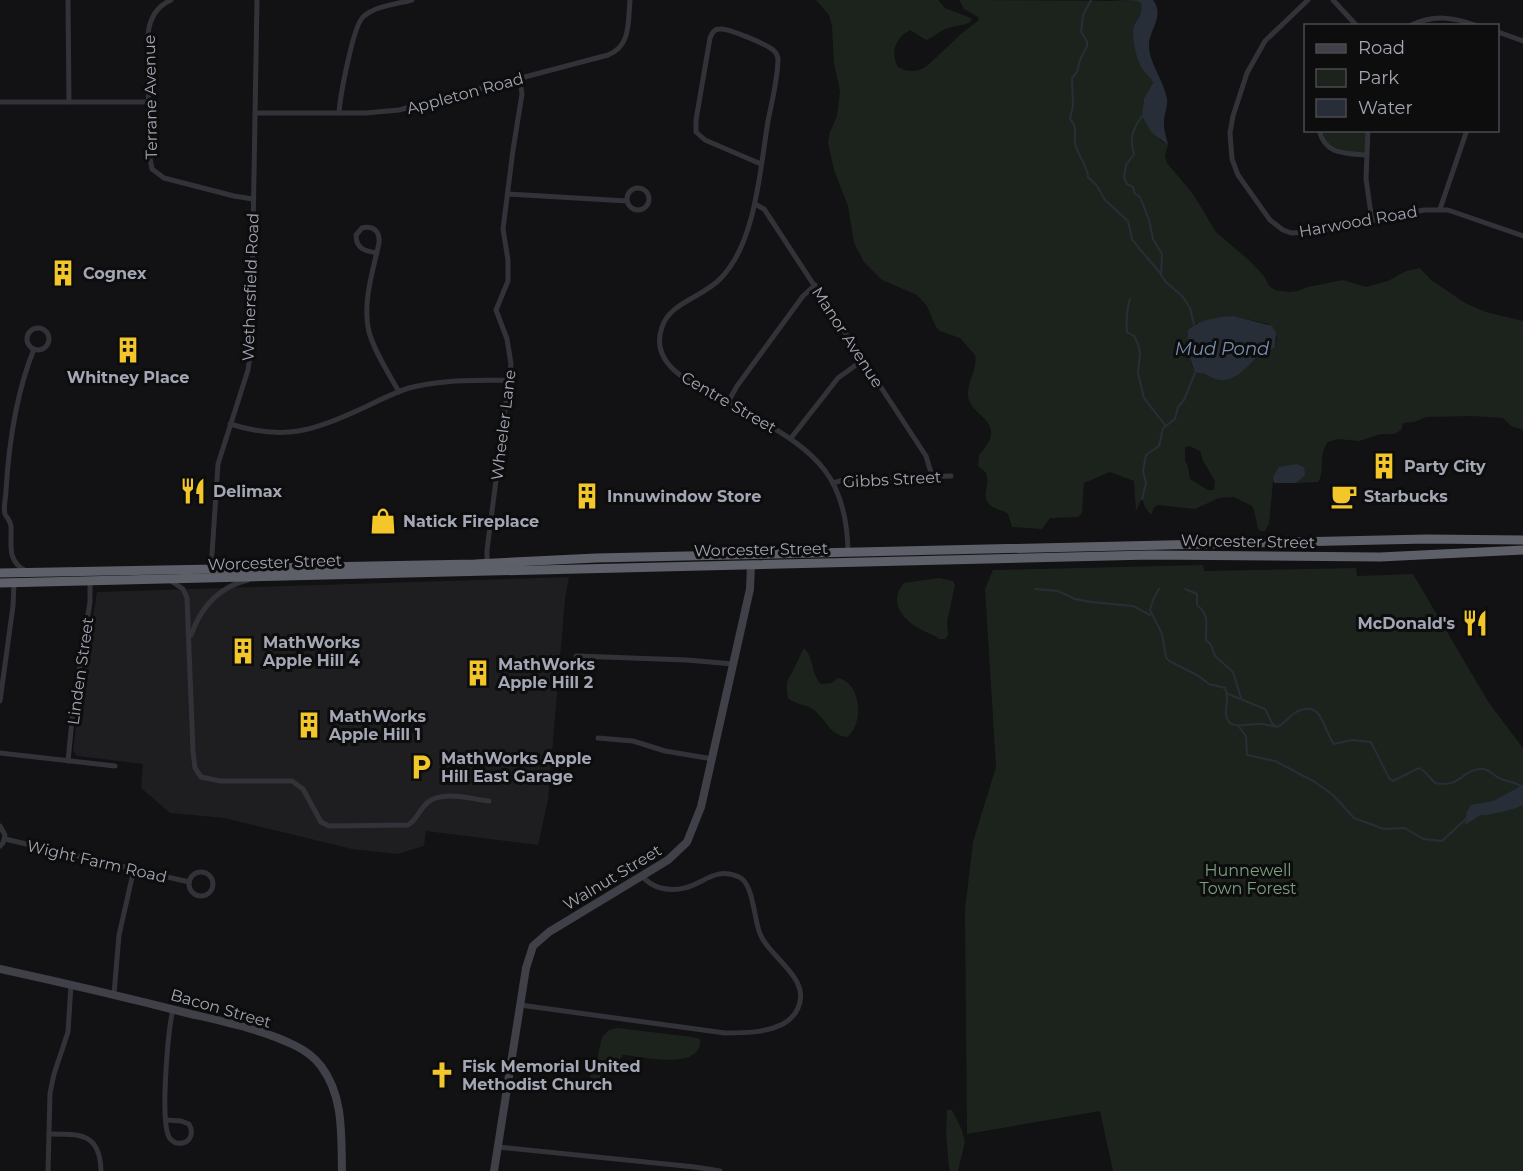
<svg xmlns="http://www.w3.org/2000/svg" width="1523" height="1171" font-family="Montserrat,sans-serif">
  <rect width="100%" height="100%" fill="#121113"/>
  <path fill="#1e1d20" d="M569,577L565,599L548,800L538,845L426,831L424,846L397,854L352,849L224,818L170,813L141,788L143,764L77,756L73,751L79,702L97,592Z"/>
  <g fill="#1c231d" fill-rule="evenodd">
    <path d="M816,0H938L945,8L971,18V22C962,26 951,26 943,30C937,33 933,38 926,40L910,30C895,38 890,53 898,67C908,73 918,72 927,66L961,34L979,20L978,17L964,9L959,0L1138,1C1146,8 1142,18 1135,25L1153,83L1144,98L1143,106L1160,140L1168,145L1165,155L1167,163L1193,194L1216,232L1250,261L1264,276L1269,286L1275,290L1290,292L1297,291L1308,287L1343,280L1366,287L1388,281L1406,271L1420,268L1430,279L1465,303L1486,312L1523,321V430L1511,426L1503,418L1472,416L1426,417L1414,422L1403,423L1401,430L1395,434H1381L1359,441L1338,439L1328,442C1317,457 1326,471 1318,482L1296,483L1302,477L1304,467L1297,464L1273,481L1269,524L1265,531H1261L1258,529L1254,510L1252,506L1234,497L1219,498L1195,509L1158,505L1154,507L1151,515L1145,507L1142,498L1136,511L1134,481L1110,472L1084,483L1082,513L1078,517L1050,518L1042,529L1012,527L1008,514C1003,510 995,510 990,505C981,496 989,487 987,477C987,472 982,469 978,466L979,455C1011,420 970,418 968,396C967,381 978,369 975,355L960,338L940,331L936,327L927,306L917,295L882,280L864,262L854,243L848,206L834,170L828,143L830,132L837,116L840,91L834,64L832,26L829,15ZM1234,316L1268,324L1277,338L1275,347L1262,354L1235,376L1205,375L1193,368L1187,349L1194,324ZM1189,446L1200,451L1203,461L1215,481L1214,490H1208L1190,479L1188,467L1185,461V447Z"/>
    <path d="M1319,131H1368L1366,155L1334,151Z"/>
    <path d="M1203,565L1204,571L1356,568L1357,576L1413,574L1489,703L1523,748V1171H1113L1100,1111L967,1134L965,909L973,842L996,767L985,589L993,570Z"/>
    <path d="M939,578L953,581L955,585L947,622L948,635L945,639H939C935,635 932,635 926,632C906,623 886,604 904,583Z"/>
    <path d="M804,648C814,658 811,674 821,684L832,683L838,678C861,682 865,724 847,737C829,735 827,720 814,710C806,704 796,705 788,698C785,677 788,683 795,666C799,660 800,654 804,648Z"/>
    <path d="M618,1028L692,1037L700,1039C703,1072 640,1056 623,1055L604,1081L598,1084L591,1082L590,1075L596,1064L602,1037L609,1030Z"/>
    <path d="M947,1110H952L962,1130L965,1142L958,1171H950L949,1168L946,1133Z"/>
  </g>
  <g fill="#282e37">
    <path d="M1112,0H1153C1165,16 1150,28 1149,45C1149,64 1164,80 1167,99C1168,107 1164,114 1164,122C1163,129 1167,138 1168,145L1151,132L1142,116L1144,98L1153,83C1151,76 1145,74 1142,68C1136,58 1133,43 1133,31C1134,20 1144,17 1141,4L1138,1Z"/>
    <path d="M1234,316L1272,326L1276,333L1275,347C1271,350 1267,351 1262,354C1249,362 1240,380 1222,380C1212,380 1205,371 1195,373L1187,349L1188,330C1200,319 1218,317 1234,316Z"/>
    <path d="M1297,464L1304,467L1305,475L1296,483H1274L1273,477L1279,467Z"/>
    <path d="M1523,785V805C1516,809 1487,816 1480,815L1465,825L1467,811L1471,805L1493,801Z"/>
  </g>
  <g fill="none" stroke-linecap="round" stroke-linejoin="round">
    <g stroke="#282e37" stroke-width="2">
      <path d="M1091,0L1083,15L1081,32L1087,41V46L1080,60L1077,72L1072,78L1073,106L1070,119C1078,128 1074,133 1075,143C1077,154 1088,167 1088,177L1097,186L1105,200L1128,221L1132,239L1138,247L1161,274"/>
      <path d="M1143,115C1133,128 1129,138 1134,154L1126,165L1124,177L1127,184L1133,187L1135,194L1140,197L1149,220L1153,239L1162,254L1161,275L1166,282L1183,297L1190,308L1194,324"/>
      <path d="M1130,299C1127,308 1126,323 1127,332L1134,336L1138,344L1140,353L1138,373L1144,398L1165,425"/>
      <path d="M1142,499L1146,483L1143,471L1146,455L1159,446L1163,428L1175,419L1178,407L1184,400L1195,373"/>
      <path d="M1035,589L1058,591L1075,599L1091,602L1133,606L1150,615"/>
      <path d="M1159,589L1153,600L1150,610L1162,634L1166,657L1169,661L1197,675L1209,684L1225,688C1229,697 1226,704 1226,713C1226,731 1246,724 1257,724C1264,723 1270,726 1277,727C1285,724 1289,716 1296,712C1323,699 1322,728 1334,744L1352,740L1371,742L1389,778L1393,781L1419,768L1424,771L1435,783C1461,788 1461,771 1479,769C1488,767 1493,776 1501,779C1509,782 1516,782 1523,787"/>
      <path d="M1185,589L1197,594V605C1211,617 1205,624 1206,640L1211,645L1215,656L1233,672L1241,698"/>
      <path d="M1228,694L1265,709L1272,723L1277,727"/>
      <path d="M1239,727L1246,736L1247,755L1275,761L1315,782L1333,795L1354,818L1384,829L1405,828L1423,839L1442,841L1468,817"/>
    </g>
    <g stroke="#323338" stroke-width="5">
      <path d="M68,0L69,102"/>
      <path d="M171,0C156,7 150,18 148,34L149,153L152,169L164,178L234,196L253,199"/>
      <path d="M1308,0L1265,41L1247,73L1233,116L1230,133L1232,159L1238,175L1270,220L1283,230L1291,233L1316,232L1424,210H1448L1523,236"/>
      <path d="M1333,0L1357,26"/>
      <path d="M1409,26C1434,14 1453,17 1478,26"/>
      <path d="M1498,32L1523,41"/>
      <path d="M0,102H149"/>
      <path d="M255,113H365L399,110L608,55C631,46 628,22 630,0"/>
      <path d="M339,113C340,97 353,26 363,17C375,6 397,4 412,0"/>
      <path d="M1319,130C1325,155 1345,153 1366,155"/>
      <path d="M1368,130L1366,179L1372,221"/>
      <path d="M761,164L705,140L696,132V120L710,38C712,33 714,29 720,29C728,28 766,44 773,50C777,53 776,53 778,58C778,78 772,101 768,121C760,169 756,242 721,278C704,297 670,302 662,327C655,347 664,363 680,375C705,389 730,403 756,418C817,452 847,478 848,552"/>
      <circle cx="638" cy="199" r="11"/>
      <path d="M508,194L627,201"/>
      <path d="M755,204L764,209L770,218L926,456L932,476"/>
      <path d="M1440,209L1467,130"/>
      <path d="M377,253C365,251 356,249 356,235L362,228C374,225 380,232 379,243C373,271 362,303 369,332C375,353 388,372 399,392"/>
      <circle cx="38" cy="339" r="11"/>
      <path d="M728,402L737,386L803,296L815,285"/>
      <path d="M230,424C284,441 314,431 363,408C378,401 393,393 409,388C441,379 477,381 510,380"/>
      <path d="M791,438L838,378L863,360"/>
      <path d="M833,483L847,479L951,476"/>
      <path d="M487,564V550L511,364L507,339L496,310L508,281V260L503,229L513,150L522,94L520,79"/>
      <path d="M211,569L218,464L248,370L251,350L257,0"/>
      <path d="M26,571C6,561 12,544 11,526C10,520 7,518 5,514C3,508 6,497 6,490C9,442 16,393 34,349"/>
      <path d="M171,581L183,589L187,598L193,751L195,768L201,777L220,781H292L303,789L321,822L329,826L408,825C417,820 419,810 427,803C442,790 471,799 489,801"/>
      <path d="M191,635C201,607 218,587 248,580"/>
      <path d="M576,656L687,660L733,664"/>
      <path d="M0,701L13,606L14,583"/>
      <path d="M598,738L633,741L665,751L713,759"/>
      <path d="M0,753L115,766"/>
      <path d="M68,761L73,710L90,602V582"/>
      <path d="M0,826L5,835L3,843L0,846"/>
      <path d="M5,839L189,882"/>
      <circle cx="201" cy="884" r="12"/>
      <path d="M114,994L119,935L134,869"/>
      <path d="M520,1005L725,1033C744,1033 765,1033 783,1024C790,1020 795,1015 798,1008C812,977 767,957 759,931C754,917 753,883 739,877C708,863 698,897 661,888C653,886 648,883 642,876"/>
      <path d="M167,1120L181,1121L189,1124C195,1135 189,1145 176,1143C173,1141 171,1141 169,1137C160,1119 168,1031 173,1009"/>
      <path d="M49,1134C81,1134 100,1133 101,1171"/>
      <path d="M498,1147L695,1167L720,1171"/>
      <path d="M48,1171L50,1093L54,1074L68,1032L71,985"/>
    </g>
    <g stroke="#404148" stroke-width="8">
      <path d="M0,969C64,983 128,998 191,1014C226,1022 264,1030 296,1046C306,1051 314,1057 321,1066C344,1097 341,1134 342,1171"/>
      <path d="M494,1171L526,968L533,946L549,932L668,860L687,842L701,807L750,589L751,565"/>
    </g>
    <g stroke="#5e6069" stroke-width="9">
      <path d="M0,573L475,564L596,558L1427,539L1523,540"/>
      <path d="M0,583L1150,555L1380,557L1523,550"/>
    </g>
  </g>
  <defs>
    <g id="building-bare" transform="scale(2.07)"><path d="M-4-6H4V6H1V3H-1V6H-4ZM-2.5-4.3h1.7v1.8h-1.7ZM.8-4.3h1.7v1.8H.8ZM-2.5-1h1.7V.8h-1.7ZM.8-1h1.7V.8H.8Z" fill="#f3c72a" stroke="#0d0d0e" stroke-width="2.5" paint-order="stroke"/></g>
    <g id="restaurant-bare" transform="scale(2.07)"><path d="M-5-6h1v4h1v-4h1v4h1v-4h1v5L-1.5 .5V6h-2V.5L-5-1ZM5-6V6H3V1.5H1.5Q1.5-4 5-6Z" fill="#f3c72a" stroke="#0d0d0e" stroke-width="2.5" paint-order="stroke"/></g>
    <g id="cafe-bare" transform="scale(2.07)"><path d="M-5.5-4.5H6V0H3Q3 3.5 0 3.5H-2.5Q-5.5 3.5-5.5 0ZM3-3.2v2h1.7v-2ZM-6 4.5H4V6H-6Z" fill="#f3c72a" stroke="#0d0d0e" stroke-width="2.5" paint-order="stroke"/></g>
    <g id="shop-bare" transform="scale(2.07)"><path d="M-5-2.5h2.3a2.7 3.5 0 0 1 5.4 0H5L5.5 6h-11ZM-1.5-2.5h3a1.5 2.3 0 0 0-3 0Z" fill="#f3c72a" stroke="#0d0d0e" stroke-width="2.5" paint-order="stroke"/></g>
    <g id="parking-bare" transform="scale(2.07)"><path d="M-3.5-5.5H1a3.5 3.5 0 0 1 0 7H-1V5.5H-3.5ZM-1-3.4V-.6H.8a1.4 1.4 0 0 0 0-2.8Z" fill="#f3c72a" stroke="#0d0d0e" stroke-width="2.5" paint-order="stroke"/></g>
    <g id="church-bare" transform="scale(2.07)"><path d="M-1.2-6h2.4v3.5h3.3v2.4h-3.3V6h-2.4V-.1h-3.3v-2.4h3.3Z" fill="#f3c72a" stroke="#0d0d0e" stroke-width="2.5" paint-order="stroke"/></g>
  </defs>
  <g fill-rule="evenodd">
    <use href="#building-bare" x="63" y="273"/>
    <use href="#building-bare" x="128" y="350"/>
    <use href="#building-bare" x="1384" y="466"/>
    <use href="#restaurant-bare" x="193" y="491"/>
    <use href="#building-bare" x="587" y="496"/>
    <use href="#cafe-bare" x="1344" y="496"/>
    <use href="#shop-bare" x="383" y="521"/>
    <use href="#restaurant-bare" x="1475" y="623"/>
    <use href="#building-bare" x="243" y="651"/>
    <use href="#building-bare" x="478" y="673"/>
    <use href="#building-bare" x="309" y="725"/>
    <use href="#parking-bare" x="421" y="767"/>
    <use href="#church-bare" x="442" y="1075"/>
  </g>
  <g text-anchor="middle" stroke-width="6" stroke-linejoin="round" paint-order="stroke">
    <g font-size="16" fill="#a3a6b4" stroke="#0d0d0e">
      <text transform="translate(465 93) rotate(-15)" y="6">Appleton Road</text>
      <text transform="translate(150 97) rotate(-91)" y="6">Terrane Avenue</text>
      <text transform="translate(1358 221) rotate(-10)" y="6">Harwood Road</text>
      <text transform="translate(250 287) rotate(-88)" y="6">Wethersfield Road</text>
      <text transform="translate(848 337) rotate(57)" y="6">Manor Avenue</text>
      <text transform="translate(729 402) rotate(30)" y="6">Centre Street</text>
      <text transform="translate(503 425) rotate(-83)" y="6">Wheeler Lane</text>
      <text transform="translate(892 479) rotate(-3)" y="6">Gibbs Street</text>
      <text transform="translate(1248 541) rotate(1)" y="6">Worcester Street</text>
      <text transform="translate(761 549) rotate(-1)" y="6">Worcester Street</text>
      <text transform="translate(275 562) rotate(-2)" y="6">Worcester Street</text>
      <text transform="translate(80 671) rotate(-82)" y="6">Linden Street</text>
      <text transform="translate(97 861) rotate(13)" y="6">Wight Farm Road</text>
      <text transform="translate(612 877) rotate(-31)" y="6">Walnut Street</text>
      <text transform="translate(221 1008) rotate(16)" y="6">Bacon Street</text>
    </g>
    <g font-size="16" font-weight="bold" fill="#a3a6b4" stroke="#0d0d0e" text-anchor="start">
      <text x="83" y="279">Cognex</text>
      <text x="128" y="383" text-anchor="middle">Whitney Place</text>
      <text x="1404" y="472">Party City</text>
      <text x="213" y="497">Delimax</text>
      <text x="607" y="502">Innuwindow Store</text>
      <text x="1364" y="502">Starbucks</text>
      <text x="403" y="527">Natick Fireplace</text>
      <text x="1455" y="629" text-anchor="end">McDonald's</text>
      <text x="263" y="648">MathWorks<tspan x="263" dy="18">Apple Hill 4</tspan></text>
      <text x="498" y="670">MathWorks<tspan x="498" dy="18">Apple Hill 2</tspan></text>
      <text x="329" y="722">MathWorks<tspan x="329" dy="18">Apple Hill 1</tspan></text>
      <text x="441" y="764">MathWorks Apple<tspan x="441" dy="18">Hill East Garage</tspan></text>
      <text x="462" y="1072">Fisk Memorial United<tspan x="462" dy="18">Methodist Church</tspan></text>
    </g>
    <g font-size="16" fill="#799f80" stroke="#0d0d0e">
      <text x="1248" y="876">Hunnewell<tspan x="1248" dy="18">Town Forest</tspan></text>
    </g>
    <g font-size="18" font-style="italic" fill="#798fb0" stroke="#0d0d0e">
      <text x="1222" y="355">Mud Pond</text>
    </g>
  </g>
  <rect x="1304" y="24" width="195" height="108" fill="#0d0d0e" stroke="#494a50" stroke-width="1.5"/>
  <rect x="1316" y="44" width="30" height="9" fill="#404148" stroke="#494a50" stroke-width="1.5"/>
  <text x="1358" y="54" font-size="18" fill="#a3a6b4">Road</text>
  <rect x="1316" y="69" width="30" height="18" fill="#1c231d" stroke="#494a50" stroke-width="1.5"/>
  <text x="1358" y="84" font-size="18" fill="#a3a6b4">Park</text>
  <rect x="1316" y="99" width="30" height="18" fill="#282e37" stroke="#494a50" stroke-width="1.5"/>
  <text x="1358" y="114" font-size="18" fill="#a3a6b4">Water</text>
</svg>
